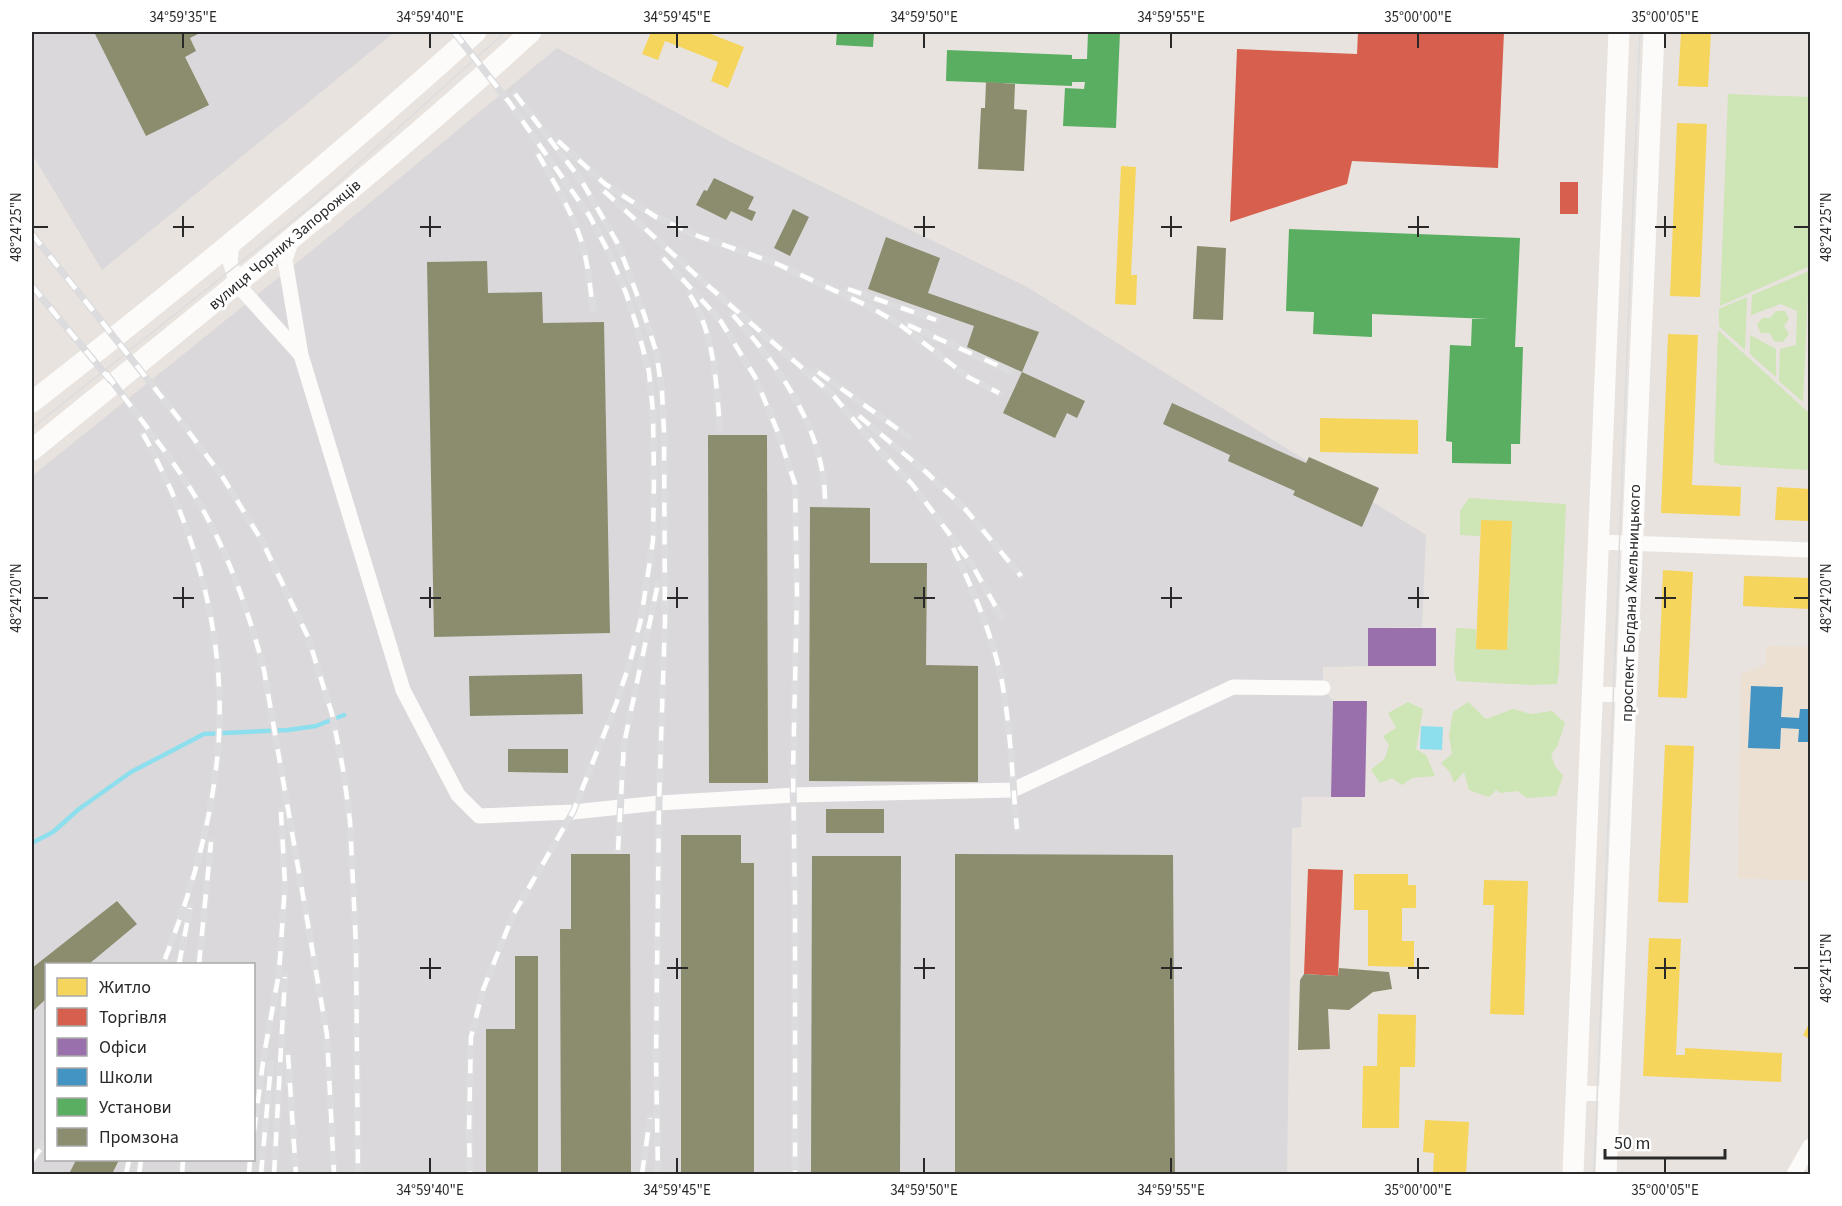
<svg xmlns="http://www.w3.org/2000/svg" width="1842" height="1206" font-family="'Source Sans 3',sans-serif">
  <rect width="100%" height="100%" fill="#e8e3de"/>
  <g fill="#dad8da" fill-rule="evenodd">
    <path d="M32,32H395L102,270L32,154Z"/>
    <path d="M557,48L733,143L1027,287L1426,535L1422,627L1369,628L1368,666L1323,667V688L1333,701L1331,797H1302L1301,827L1292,828L1287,1174H32V476L309,253ZM46,964H254V1160H46Z"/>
  </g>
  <path fill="#ece0d2" d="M1766,646L1810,647V881L1738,878L1741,674L1766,664Z"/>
  <g fill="#cee5b5">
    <path d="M1728,94L1810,97V266L1720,306Z"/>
    <path d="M1809,271L1803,402L1779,381L1780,349L1796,345L1797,311L1781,304L1751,315L1752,295Z"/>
    <path d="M1747,297L1745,350L1719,326V309Z"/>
    <path d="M1776,311H1785L1789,319L1784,326L1789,334L1783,342L1774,341L1770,333H1761L1757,325L1762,318H1770Z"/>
    <path d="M1718,330L1810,414V470L1721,465L1714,462Z"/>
    <path d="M1750,335L1776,349V377L1750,354Z"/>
    <path d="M1469,498L1566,504L1559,670L1557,684L1531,685L1457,681L1454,669L1456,628L1476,629V649L1507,650L1512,522L1481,520L1480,536L1460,535V511Z"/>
    <path d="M1408,702L1423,709L1416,749L1426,755L1435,776L1412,778L1402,785L1392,778L1380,783L1371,770L1385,758L1389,745L1383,736L1396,728L1388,713Z"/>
    <path d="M1468,702L1486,719L1513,709L1531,714L1552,711L1565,723L1557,747L1551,754L1555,766L1563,776L1556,796L1527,798L1517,791L1500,793L1496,790L1489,797L1469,790L1464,772L1454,783L1450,772L1441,763L1452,754L1449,735L1453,712Z"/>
  </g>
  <path fill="#8edfed" d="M1421,726L1443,727L1442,750L1420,749Z"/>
  <g fill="#f6d55c">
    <path d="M651,32H706L744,47L728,88L711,81L718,62L665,41L658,60L642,54Z"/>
    <path d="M1681,32H1711L1708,87L1678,86Z"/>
    <path d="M1677,123L1707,124L1700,297L1670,296Z"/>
    <path d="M1121,166L1136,167L1131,275H1137L1136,305L1115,304Z"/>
    <path d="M1668,334L1698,335L1692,485L1741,487L1740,516L1661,513Z"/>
    <path d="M1320,418L1418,420V454L1320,452Z"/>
    <path d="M1777,487L1810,489V521L1775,520Z"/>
    <path d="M1481,520L1512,521L1507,650L1476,649Z"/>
    <path d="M1663,570L1693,572L1687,698L1658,697Z"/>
    <path d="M1744,576L1810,578V609L1743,606Z"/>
    <path d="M1665,745L1694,746L1688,903L1658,902Z"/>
    <path d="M1354,874H1408V885H1416V908H1402V941H1414V967L1368,966V910H1354Z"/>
    <path d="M1484,880L1528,881L1524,1015L1490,1014L1494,905H1483Z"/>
    <path d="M1649,938L1681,939L1676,1055H1685V1048L1782,1053L1781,1082L1643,1076Z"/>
    <path d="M1378,1014L1416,1015L1415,1067H1400L1399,1128H1362L1363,1066H1377Z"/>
    <path d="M1810,1022V1039L1803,1035Z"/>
    <path d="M1425,1120L1469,1122L1466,1174H1433L1434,1153L1423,1152Z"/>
  </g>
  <g fill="#d6604d">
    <path d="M1358,32H1504L1498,168L1352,161L1347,184L1230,222L1237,49L1357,54Z"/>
    <rect x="1560" y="182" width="18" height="32"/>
    <path d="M1308,869L1343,870L1338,976L1304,974Z"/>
  </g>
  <g fill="#9970ab">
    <rect x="1368" y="628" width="68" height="38"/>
    <path d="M1333,701H1367L1365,797H1331Z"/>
  </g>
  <path fill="#4393c3" d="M1751,686L1783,687L1781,717L1799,718L1800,709H1810V742H1798L1799,729L1781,728L1780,749L1748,748Z"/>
  <g fill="#5aae61">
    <path d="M837,32H874L873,47L836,45Z"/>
    <path d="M1088,32H1120L1116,128L1063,126L1065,88L1084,89L1085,82H1072V86L946,81L947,50L1072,55V59H1087Z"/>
    <path d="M1289,229L1520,238L1515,347H1523L1520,444H1511V464L1452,463V442L1446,441L1450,345L1471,346L1472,319H1489L1372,314V337L1313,334L1314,312L1286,311Z"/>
  </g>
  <g fill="#8c8c6e">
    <path d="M94,32H197L198,34L190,38L196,51L185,57L209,105L146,136Z"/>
    <path d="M986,82L1015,84L1014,109L1027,110L1024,171L978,169L981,108H985Z"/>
    <path d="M714,178L754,197L748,209L756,212L752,221L731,211L726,220L696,205L704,190L707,191Z"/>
    <path d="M793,209L809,217L790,256L774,248Z"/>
    <path d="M886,237L940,258L928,293L1039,332L1022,372L1085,401L1077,418L1067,413L1055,438L1003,413L1022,372L967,347L974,326L868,289Z"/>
    <path d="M1197,246L1226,248L1223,320L1193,319Z"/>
    <path d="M487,261L488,293L542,292L543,323L604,322L610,633L434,637L427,262Z"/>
    <path d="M1172,403L1306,463L1309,457L1379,488L1362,527L1293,495L1295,491L1228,461L1230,455L1163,424Z"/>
    <path d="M708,435H767L768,783H709Z"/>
    <path d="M810,507L870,508V563H927L926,665L978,666V782L809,781Z"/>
    <path d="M582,674L583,714L470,716L469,676Z"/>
    <path d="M508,749H568V773L508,772Z"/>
    <rect x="826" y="809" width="58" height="24"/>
    <path d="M681,835H741V863H754V1174H681Z"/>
    <path d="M571,854H630L631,1174H561L560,929H571Z"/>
    <path d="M955,854L1173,855L1175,1174H955Z"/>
    <path d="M812,856H901L900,1174H811Z"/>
    <path d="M117,901L137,924L89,964H46V999L32,1012V968Z"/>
    <path d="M515,956H538V1174H486V1029H515Z"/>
    <path d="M1339,968L1389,972L1392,989L1373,992L1349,1010L1328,1009L1330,1049L1298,1050L1300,980L1304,974L1338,976Z"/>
    <path d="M76,1160H119L112,1174H69Z"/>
  </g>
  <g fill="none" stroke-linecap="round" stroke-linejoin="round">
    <path stroke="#8edfed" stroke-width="4.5" d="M32,843L53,832L79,809L131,772L204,734L288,730L316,726L344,715"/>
    <g stroke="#fcfbfa" stroke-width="15">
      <path d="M292,239L285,260L301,355L403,690L458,795L479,816L573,812L659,803L794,795L1013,790L1233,687L1323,688"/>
      <path d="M232,243L230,261L237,284L301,355"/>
      <path d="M1599,542L1810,550"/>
      <path d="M1593,694L1626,695"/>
      <path d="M1577,1093L1610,1094"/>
      <path d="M1794,1174L1810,1146"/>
    </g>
    <g stroke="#fcfbfa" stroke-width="21">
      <path d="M32,402C184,284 333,161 476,32"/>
      <path d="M32,450C200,313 371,178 531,32"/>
      <path d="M1573,1174L1619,32"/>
      <path d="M1606,1174L1654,32"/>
    </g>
    <g stroke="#dcdcde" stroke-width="1.5">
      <path d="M32,428L315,203L505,32"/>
      <path d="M1594,1174L1640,32"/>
    </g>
    <g stroke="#dcdcde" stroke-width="7">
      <g id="rail">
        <path d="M454,32L509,102L589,215L609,253L626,293L638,330L649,372L653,412L654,477L653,541L641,619L630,662L616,704L573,812L513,915L483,990L471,1037L469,1131L470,1174"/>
        <path d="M515,94L581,180L618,244L642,308L656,351L662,391L664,432L665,620L659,803L656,1058L658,1174"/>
        <path d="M558,141L605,184L656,217L698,236L775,263L870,307L899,324L968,377L999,393"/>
        <path d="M538,154C553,181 570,208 580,237C588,261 590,286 593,310"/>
        <path d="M604,191L698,277L832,394L880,451L912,484L971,563L1001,616"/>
        <path d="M32,234L176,415L222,476L262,541L308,637L332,714L343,769L350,821L356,946L358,1174"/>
        <path d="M663,258L720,320L755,377L777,430L795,484L797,593L793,772L795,901V1174"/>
        <path d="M32,286L110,380"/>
        <path d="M848,289L936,320"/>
        <path d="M690,295C715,335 716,383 720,428"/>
        <path d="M733,315C779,366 825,430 825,502"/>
        <path d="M908,325L1010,371"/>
        <path d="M818,372L909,437"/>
        <path d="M106,373C130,406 157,439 180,473C221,532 246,601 264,670L327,1035L334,1174"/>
        <path d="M859,416L926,472L966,510L1021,576"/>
        <path d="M143,434C151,447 157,461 164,475C204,559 226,655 218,749C212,823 190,896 163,964"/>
        <path d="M953,548C973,589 991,632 1001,677C1011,727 1012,779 1017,829"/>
        <path d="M618,850L624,744L658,583"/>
        <path d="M179,964L190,908"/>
        <path d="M199,964L211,842"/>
        <path d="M288,1055L296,1174"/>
        <path d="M254,1131L264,1055L279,973L285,884L281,812"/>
        <path d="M32,1161L46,1141"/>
        <path d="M126,1174L129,1160"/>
        <path d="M139,1174L141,1160"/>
        <path d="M182,1174L183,1160"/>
        <path d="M249,1174L250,1160"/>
        <path d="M261,1174L271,1064"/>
        <path d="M274,1174L285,977"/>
        <path d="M642,1174L650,1118"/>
      </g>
    </g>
    <use href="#rail" stroke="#fff" stroke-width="4.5" stroke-dasharray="14" stroke-linecap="butt"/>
  </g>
  <path fill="none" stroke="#292929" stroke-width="2" d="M183,33V48M430,33V48M677,33V48M924,33V48M1171,33V48M1418,33V48M1665,33V48M183,216V237M430,216V237M677,216V237M924,216V237M1171,216V237M1418,216V237M1665,216V237M33,227H48M173,227H194M420,227H441M667,227H688M914,227H935M1161,227H1182M1408,227H1429M1655,227H1676M1794,227H1809M183,587V608M430,587V608M677,587V608M924,587V608M1171,587V608M1418,587V608M1665,587V608M33,598H48M173,598H194M420,598H441M667,598H688M914,598H935M1161,598H1182M1408,598H1429M1655,598H1676M1794,598H1809M430,958V979M677,958V979M924,958V979M1171,958V979M1418,958V979M1665,958V979M420,968H441M667,968H688M914,968H935M1161,968H1182M1408,968H1429M1655,968H1676M1794,968H1809M430,1158V1173M677,1158V1173M924,1158V1173M1171,1158V1173M1418,1158V1173M1665,1158V1173"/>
  <g text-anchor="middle" stroke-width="6" stroke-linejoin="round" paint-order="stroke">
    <g font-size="16" fill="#292929" stroke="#fff">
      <text transform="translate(284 244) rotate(-40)" y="6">вулиця Чорних Запорожців</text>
      <text transform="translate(1630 603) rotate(-88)" y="6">проспект Богдана Хмельницького</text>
    </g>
  </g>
  <rect width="1842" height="1206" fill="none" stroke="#ffffff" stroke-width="66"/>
  <rect x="45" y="963" width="210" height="198" fill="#ffffff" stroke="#a9a9a9" stroke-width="1.5"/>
  <rect x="57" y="978" width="30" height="18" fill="#f6d55c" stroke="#a9a9a9" stroke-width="1.5"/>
  <text x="99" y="993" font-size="18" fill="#292929">Житло</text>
  <rect x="57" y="1008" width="30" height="18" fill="#d6604d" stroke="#a9a9a9" stroke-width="1.5"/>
  <text x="99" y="1023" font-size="18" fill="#292929">Торгівля</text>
  <rect x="57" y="1038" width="30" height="18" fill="#9970ab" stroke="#a9a9a9" stroke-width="1.5"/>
  <text x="99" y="1053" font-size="18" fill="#292929">Офіси</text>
  <rect x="57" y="1068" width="30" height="18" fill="#4393c3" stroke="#a9a9a9" stroke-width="1.5"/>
  <text x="99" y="1083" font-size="18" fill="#292929">Школи</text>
  <rect x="57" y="1098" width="30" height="18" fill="#5aae61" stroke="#a9a9a9" stroke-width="1.5"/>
  <text x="99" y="1113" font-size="18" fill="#292929">Установи</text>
  <rect x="57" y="1128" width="30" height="18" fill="#8c8c6e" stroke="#a9a9a9" stroke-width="1.5"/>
  <text x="99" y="1143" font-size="18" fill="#292929">Промзона</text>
  <path d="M1605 1149v9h120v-9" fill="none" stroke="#292929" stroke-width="3"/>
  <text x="1614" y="1149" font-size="18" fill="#292929" stroke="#ffffff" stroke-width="4.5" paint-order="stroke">50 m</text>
  <rect x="33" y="33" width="1776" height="1140" fill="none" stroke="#292929" stroke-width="2"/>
  <g font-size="15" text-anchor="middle" fill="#292929">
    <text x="183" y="22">34°59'35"E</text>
    <text x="430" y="22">34°59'40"E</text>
    <text x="677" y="22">34°59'45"E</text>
    <text x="924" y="22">34°59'50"E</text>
    <text x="1171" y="22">34°59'55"E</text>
    <text x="1418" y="22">35°00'00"E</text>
    <text x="1665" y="22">35°00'05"E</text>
    <text transform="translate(16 227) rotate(-90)" y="5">48°24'25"N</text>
    <text transform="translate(1826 227) rotate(-90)" y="5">48°24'25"N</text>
    <text transform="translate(16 598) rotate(-90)" y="5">48°24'20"N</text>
    <text transform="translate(1826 598) rotate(-90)" y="5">48°24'20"N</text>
    <text transform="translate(1826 968) rotate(-90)" y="5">48°24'15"N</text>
    <text x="430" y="1195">34°59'40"E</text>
    <text x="677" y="1195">34°59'45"E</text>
    <text x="924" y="1195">34°59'50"E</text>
    <text x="1171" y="1195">34°59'55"E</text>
    <text x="1418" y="1195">35°00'00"E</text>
    <text x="1665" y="1195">35°00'05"E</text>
  </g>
</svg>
